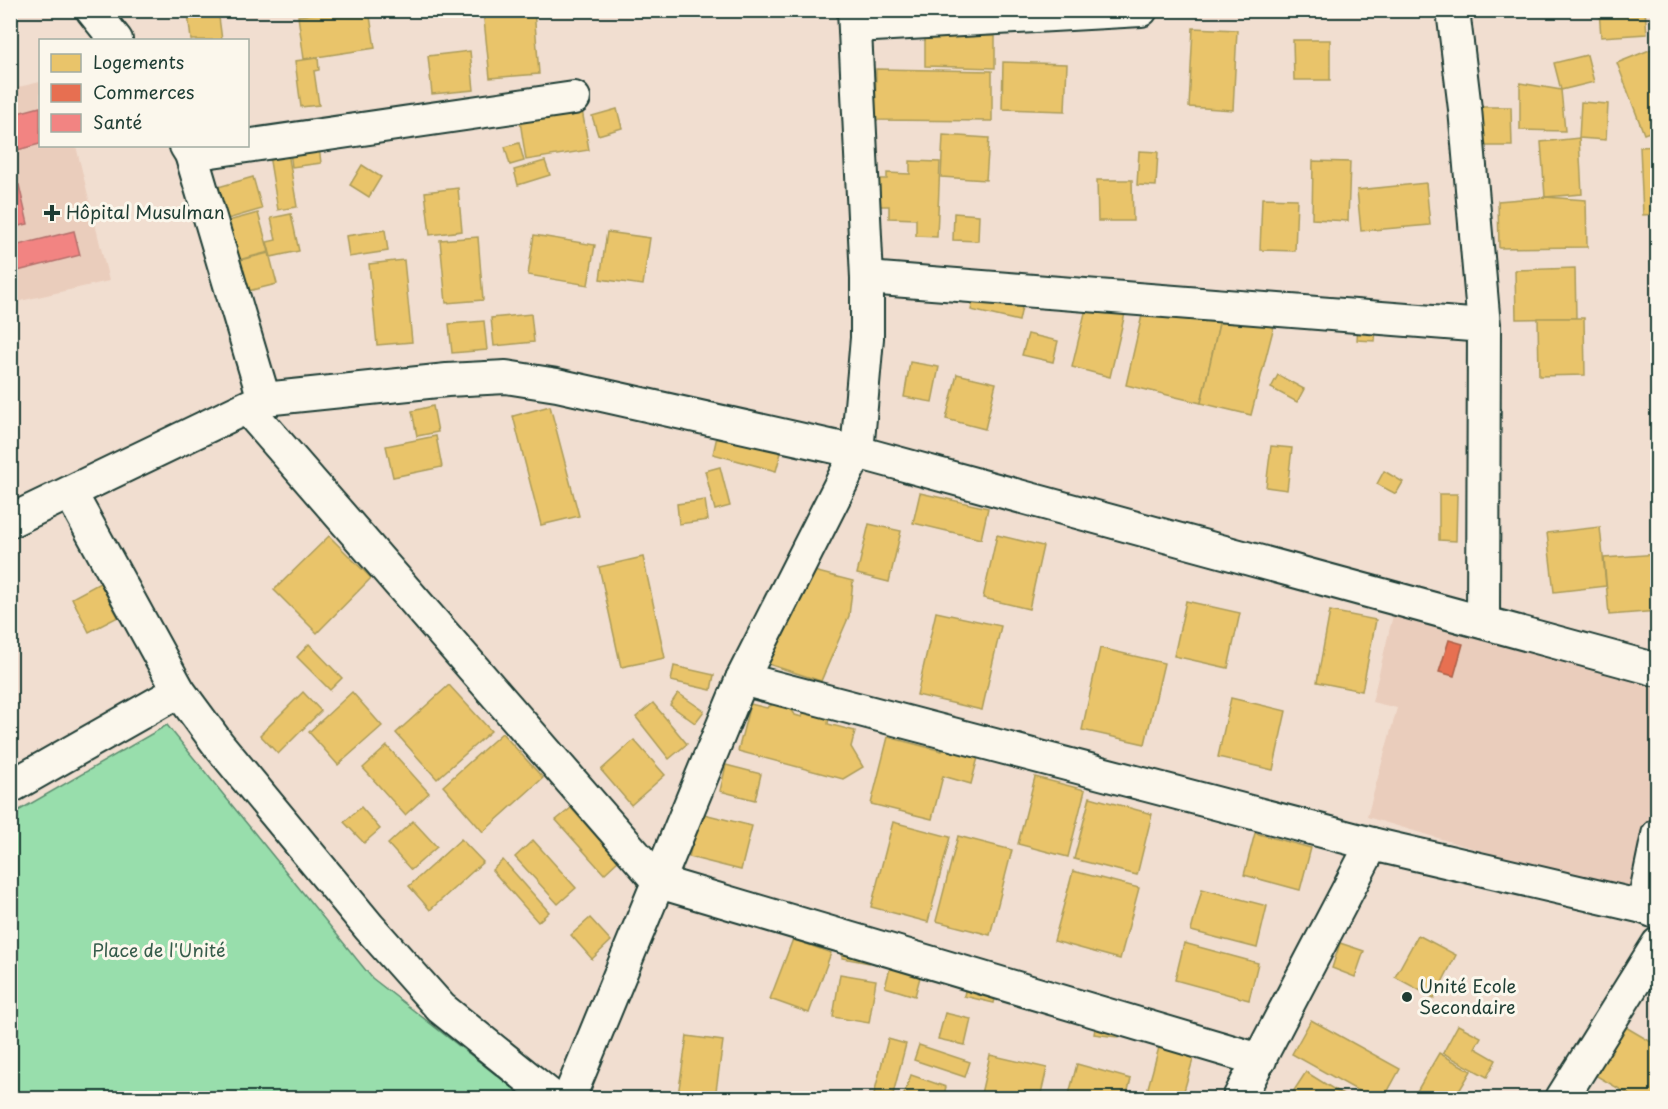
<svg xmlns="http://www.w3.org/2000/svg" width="1668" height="1109" font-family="'Playpen Sans',sans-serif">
  <rect width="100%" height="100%" fill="#f1ded0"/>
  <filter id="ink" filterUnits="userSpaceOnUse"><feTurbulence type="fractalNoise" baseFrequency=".0167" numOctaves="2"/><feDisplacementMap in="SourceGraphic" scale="12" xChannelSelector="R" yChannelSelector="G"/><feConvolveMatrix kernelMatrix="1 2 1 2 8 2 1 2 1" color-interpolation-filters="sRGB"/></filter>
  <g filter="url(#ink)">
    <g fill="#eacdbc">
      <path d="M40,82V146H76L109,281L11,303L10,89Z"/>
      <path d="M1396,603L1657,679V782L1636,897L1367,817L1397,708L1372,702Z"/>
    </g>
    <path fill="#98deac" stroke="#5c8e70" stroke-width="1.5" d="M167,725L372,978L526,1098H11V815Z"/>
    <g fill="#e9c46a" stroke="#ac9c5a" stroke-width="1.5">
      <path d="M218,10L222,40H191L188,13Z"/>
      <path d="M340,10H369L375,48L304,59L298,16Z"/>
      <path d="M483,10H534L539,74L490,78Z"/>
      <path d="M1599,10H1645L1647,34L1601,37Z"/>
      <path d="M1193,28L1237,30L1233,110L1189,107Z"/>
      <path d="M925,35L995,36V68L925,66Z"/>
      <path d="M1293,40H1330V80H1294Z"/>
      <path d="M1652,49L1658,62V129L1644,134L1617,63Z"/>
      <path d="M470,51L474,90L432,94L428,56Z"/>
      <path d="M1587,55L1594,82L1561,90L1554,63Z"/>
      <path d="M318,58L319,70L314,71L319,105L301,107L295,61Z"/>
      <path d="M1003,62L1067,64L1065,111L1002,109Z"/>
      <path d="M876,69L992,71V121L875,120Z"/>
      <path d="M1520,83L1561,90L1565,131L1520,130Z"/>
      <path d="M1581,102L1608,104L1606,140L1579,138Z"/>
      <path d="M1479,107H1511L1512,146H1482Z"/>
      <path d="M617,109L622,128L598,135L592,116Z"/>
      <path d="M582,110L589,150L526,160L520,121Z"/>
      <path d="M943,135L989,138L986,180L941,177Z"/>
      <path d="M1579,138L1582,194L1545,197L1541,142Z"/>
      <path d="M519,143L524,161L510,165L505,147Z"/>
      <path d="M1658,146V214L1643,215L1640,147Z"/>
      <path d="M319,147L321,163L292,167L290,151Z"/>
      <path d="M1139,151L1158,152L1156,186L1137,185Z"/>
      <path d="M288,152L297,207L278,210L269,155Z"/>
      <path d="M545,161L550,175L518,185L514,170Z"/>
      <path d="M910,161L940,162L937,237L916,236V219L889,218V206H876L878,179H887V173L910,174Z"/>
      <path d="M1313,161L1350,162L1348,221L1312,219Z"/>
      <path d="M362,165L381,177L369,197L350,185Z"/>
      <path d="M253,177L262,209L217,222L208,190Z"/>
      <path d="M1097,180H1132L1133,221H1098Z"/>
      <path d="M1426,183L1430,225L1361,231L1357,190Z"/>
      <path d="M458,188L462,231L430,235L425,192Z"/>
      <path d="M1545,197L1586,200L1587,247L1499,248L1498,201Z"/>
      <path d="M1262,198L1297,199L1295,251L1260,250Z"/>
      <path d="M258,213L269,252L231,262L221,223Z"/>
      <path d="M954,213L979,215L978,241L953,240Z"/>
      <path d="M291,214L299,251L271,257L267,242L276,240L271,218Z"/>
      <path d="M385,230L388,251L349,257L346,236Z"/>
      <path d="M607,232L650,238L643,285L600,279Z"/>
      <path d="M534,235L595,245L588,285L528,275Z"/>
      <path d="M478,237L483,300L446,303L440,240Z"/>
      <path d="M269,253L277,284L248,291L240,260Z"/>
      <path d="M404,260L412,342L377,345L369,264Z"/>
      <path d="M1575,268L1576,318L1516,319L1515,270Z"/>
      <path d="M976,287L1024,298L1019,321L971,310Z"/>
      <path d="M1089,296L1127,305L1110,377L1072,367Z"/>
      <path d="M1146,298L1221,315L1201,403L1126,385Z"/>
      <path d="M531,314L534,342L494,346L491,318Z"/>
      <path d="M1377,314L1375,341L1357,340L1358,326Z"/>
      <path d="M1221,315L1274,326L1251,415L1201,403Z"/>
      <path d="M1538,318H1584L1585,375L1539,376Z"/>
      <path d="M484,321L487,350L452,353L449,324Z"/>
      <path d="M1028,334L1058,341L1053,362L1022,355Z"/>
      <path d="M910,362L939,367L932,402L904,397Z"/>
      <path d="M957,374L996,383L985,429L946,419Z"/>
      <path d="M1278,375L1304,389L1297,402L1271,388Z"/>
      <path d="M433,406L438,432L417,436L412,411Z"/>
      <path d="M550,406L579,516L541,525L513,416Z"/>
      <path d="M718,432L782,449L776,471L713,454Z"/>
      <path d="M436,436L442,467L393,477L386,446Z"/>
      <path d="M1271,446L1292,448L1287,490L1266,487Z"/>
      <path d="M720,467L730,506L715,510L705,471Z"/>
      <path d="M1384,471L1403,482L1396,494L1377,484Z"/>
      <path d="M920,493L988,508L981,539L913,523Z"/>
      <path d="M1439,494H1457L1456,541L1439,540Z"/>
      <path d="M705,500L708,520L679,524L677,504Z"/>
      <path d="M869,524L901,531L889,582L857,574Z"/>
      <path d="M1600,527L1606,586L1554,592L1547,533Z"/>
      <path d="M997,535L1043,546L1029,609L983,598Z"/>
      <path d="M329,536L371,578L317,633L274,590Z"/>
      <path d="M1658,554V611L1609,615L1604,558Z"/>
      <path d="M643,557L665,658L621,667L599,567Z"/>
      <path d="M802,568L853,581L849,616L821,681L768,664Z"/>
      <path d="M100,583L118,617L89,632L72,598Z"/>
      <path d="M1186,601L1240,613L1228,668L1174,656Z"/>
      <path d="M1330,611L1376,620L1362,691L1317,682Z"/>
      <path d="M936,612L1001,626L982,710L917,695Z"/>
      <path d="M309,644L342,678L330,690L297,657Z"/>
      <path d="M1100,648L1164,663L1145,744L1082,730Z"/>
      <path d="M674,666L714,675L711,690L671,681Z"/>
      <path d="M449,685L491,731L437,779L396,733Z"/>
      <path d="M303,692L321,711L278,754L260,735Z"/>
      <path d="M352,692L382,726L338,765L309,732Z"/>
      <path d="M678,693L704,711L695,723L670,705Z"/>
      <path d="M784,697L795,715L802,717L804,709L829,716L828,724L855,731L851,747L863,767L843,779L738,751L750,704L767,708Z"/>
      <path d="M1231,698L1286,711L1273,770L1218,757Z"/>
      <path d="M653,703L687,744L669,759L636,717Z"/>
      <path d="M502,733L543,778L483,832L443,786Z"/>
      <path d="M888,737L942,751L946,737L981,746L971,784L943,776L932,819L871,804Z"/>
      <path d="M634,740L665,775L631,805L601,770Z"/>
      <path d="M387,746L429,793L405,815L363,768Z"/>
      <path d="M726,765L761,774L755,800L720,791Z"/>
      <path d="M1035,777L1085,790L1068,857L1018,844Z"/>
      <path d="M1090,797L1152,814L1137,875L1074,859Z"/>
      <path d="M361,807L380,829L364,843L344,822Z"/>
      <path d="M571,808L618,861L604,874L556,820Z"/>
      <path d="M700,813L752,826L741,870L689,857Z"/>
      <path d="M413,821L437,847L411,870L388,844Z"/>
      <path d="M893,822L950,837L928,922L871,907Z"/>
      <path d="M1255,833L1311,848L1300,890L1244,875Z"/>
      <path d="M958,836L1012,850L990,935L936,921Z"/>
      <path d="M461,839L483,862L430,910L409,886Z"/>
      <path d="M533,840L576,888L558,904L515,857Z"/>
      <path d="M503,860L549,912L538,922L492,870Z"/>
      <path d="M1073,871L1139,888L1120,959L1054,941Z"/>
      <path d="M1202,889L1267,906L1257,948L1191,931Z"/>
      <path d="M590,918L611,941L592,959L571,935Z"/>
      <path d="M1418,935L1456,955L1434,998L1395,977Z"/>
      <path d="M793,939L831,953L809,1013L770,999Z"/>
      <path d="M845,939L873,944L869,963L842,958Z"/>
      <path d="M1184,943L1258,963L1249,1000L1175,980Z"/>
      <path d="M1340,943L1364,951L1355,977L1332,968Z"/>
      <path d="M894,953L924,962L915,996L885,987Z"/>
      <path d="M840,974L876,980L869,1023L833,1017Z"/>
      <path d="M967,980L998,986L994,1003L964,996Z"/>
      <path d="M945,1013L971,1019L965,1045L938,1039Z"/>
      <path d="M1097,1018L1119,1021L1117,1037L1094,1034Z"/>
      <path d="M1311,1020L1400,1069L1384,1098H1371L1292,1054Z"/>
      <path d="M1458,1025L1481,1037L1475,1048L1496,1060L1487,1077L1443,1053Z"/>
      <path d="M1624,1026L1658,1046V1098H1635L1595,1075Z"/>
      <path d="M687,1036L723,1041L715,1098L678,1095Z"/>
      <path d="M888,1039L906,1044L892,1098H873Z"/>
      <path d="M1161,1040L1196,1049L1182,1098H1157L1146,1095Z"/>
      <path d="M919,1045L970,1062L965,1077L914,1060Z"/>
      <path d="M1439,1053L1471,1071L1455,1098H1413Z"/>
      <path d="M990,1055L1047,1068L1040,1098H980Z"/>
      <path d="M1077,1064L1131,1079L1126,1098H1068Z"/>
      <path d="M1306,1072L1348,1098H1289Z"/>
      <path d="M911,1075L946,1087L943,1098L903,1097Z"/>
    </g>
    <path fill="#e76f51" stroke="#ab6048" stroke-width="1.5" d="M1449,640L1463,644L1454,676L1439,672Z"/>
    <g fill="#f28482" stroke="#b36f6b" stroke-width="1.5">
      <path d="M40,107V144L10,152V115Z"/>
      <path d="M19,185L28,224L10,228V187Z"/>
      <path d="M74,231L80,255L10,273V247Z"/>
    </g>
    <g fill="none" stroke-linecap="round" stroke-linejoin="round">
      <g stroke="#1f3d34" stroke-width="36">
        <g id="minor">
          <path d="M92,10L116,40"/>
          <path d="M1453,10L1465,109L1484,326L1483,622"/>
          <path d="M856,26L1141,10"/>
          <path d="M186,146L191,154L264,399"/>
          <path d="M191,154L574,98"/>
          <path d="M867,278L1484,326"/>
          <path d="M247,408L659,882L1260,1060"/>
          <path d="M71,494L179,691L218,744L369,927L441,1008L553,1098"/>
          <path d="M10,521L264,399L447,380L506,377L557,385L857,452L1658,670"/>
          <path d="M742,679L1372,844L1643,907L1658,913"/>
          <path d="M10,787L179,691"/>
          <path d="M1643,907L1658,835"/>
          <path d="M569,1098L742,679L857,452L867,338V278L854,10"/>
          <path d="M1239,1098L1372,844"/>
          <path d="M1562,1098L1658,944"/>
        </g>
      </g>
      <use href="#minor" stroke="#fbf7ec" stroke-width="32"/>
    </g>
  </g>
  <g fill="#1f3d34" stroke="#fbf7ec" stroke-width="2">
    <path d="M49 204h6v6h6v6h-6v6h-6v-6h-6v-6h6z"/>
    <circle cx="1407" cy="997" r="6"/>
  </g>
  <g text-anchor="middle" stroke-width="6" stroke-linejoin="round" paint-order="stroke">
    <g font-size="18" fill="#1f3d34" stroke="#fbf7ec" text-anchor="start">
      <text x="66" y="219">Hôpital Musulman</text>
      <text x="1419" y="993">Unité Ecole<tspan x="1419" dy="21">Secondaire</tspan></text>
    </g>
    <g font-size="18" fill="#375d4c" stroke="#fbf7ec">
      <text x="159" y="957">Place de l'Unité</text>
    </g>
  </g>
  <rect width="1668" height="1109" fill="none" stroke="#fbf7ec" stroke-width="36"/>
  <rect x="18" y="18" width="1632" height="1073" fill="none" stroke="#1f3d34" stroke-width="2" filter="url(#ink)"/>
  <rect x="39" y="39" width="210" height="108" fill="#fbf7ec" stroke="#a3ada2" stroke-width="1.5"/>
  <rect x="51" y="54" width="30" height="18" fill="#e9c46a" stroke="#a3ada2" stroke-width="1.5"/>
  <text x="93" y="69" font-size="18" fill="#1f3d34">Logements</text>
  <rect x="51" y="84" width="30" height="18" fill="#e76f51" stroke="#a3ada2" stroke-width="1.5"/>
  <text x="93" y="99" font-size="18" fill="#1f3d34">Commerces</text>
  <rect x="51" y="114" width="30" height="18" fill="#f28482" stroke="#a3ada2" stroke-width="1.5"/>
  <text x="93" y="129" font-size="18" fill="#1f3d34">Santé</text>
</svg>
